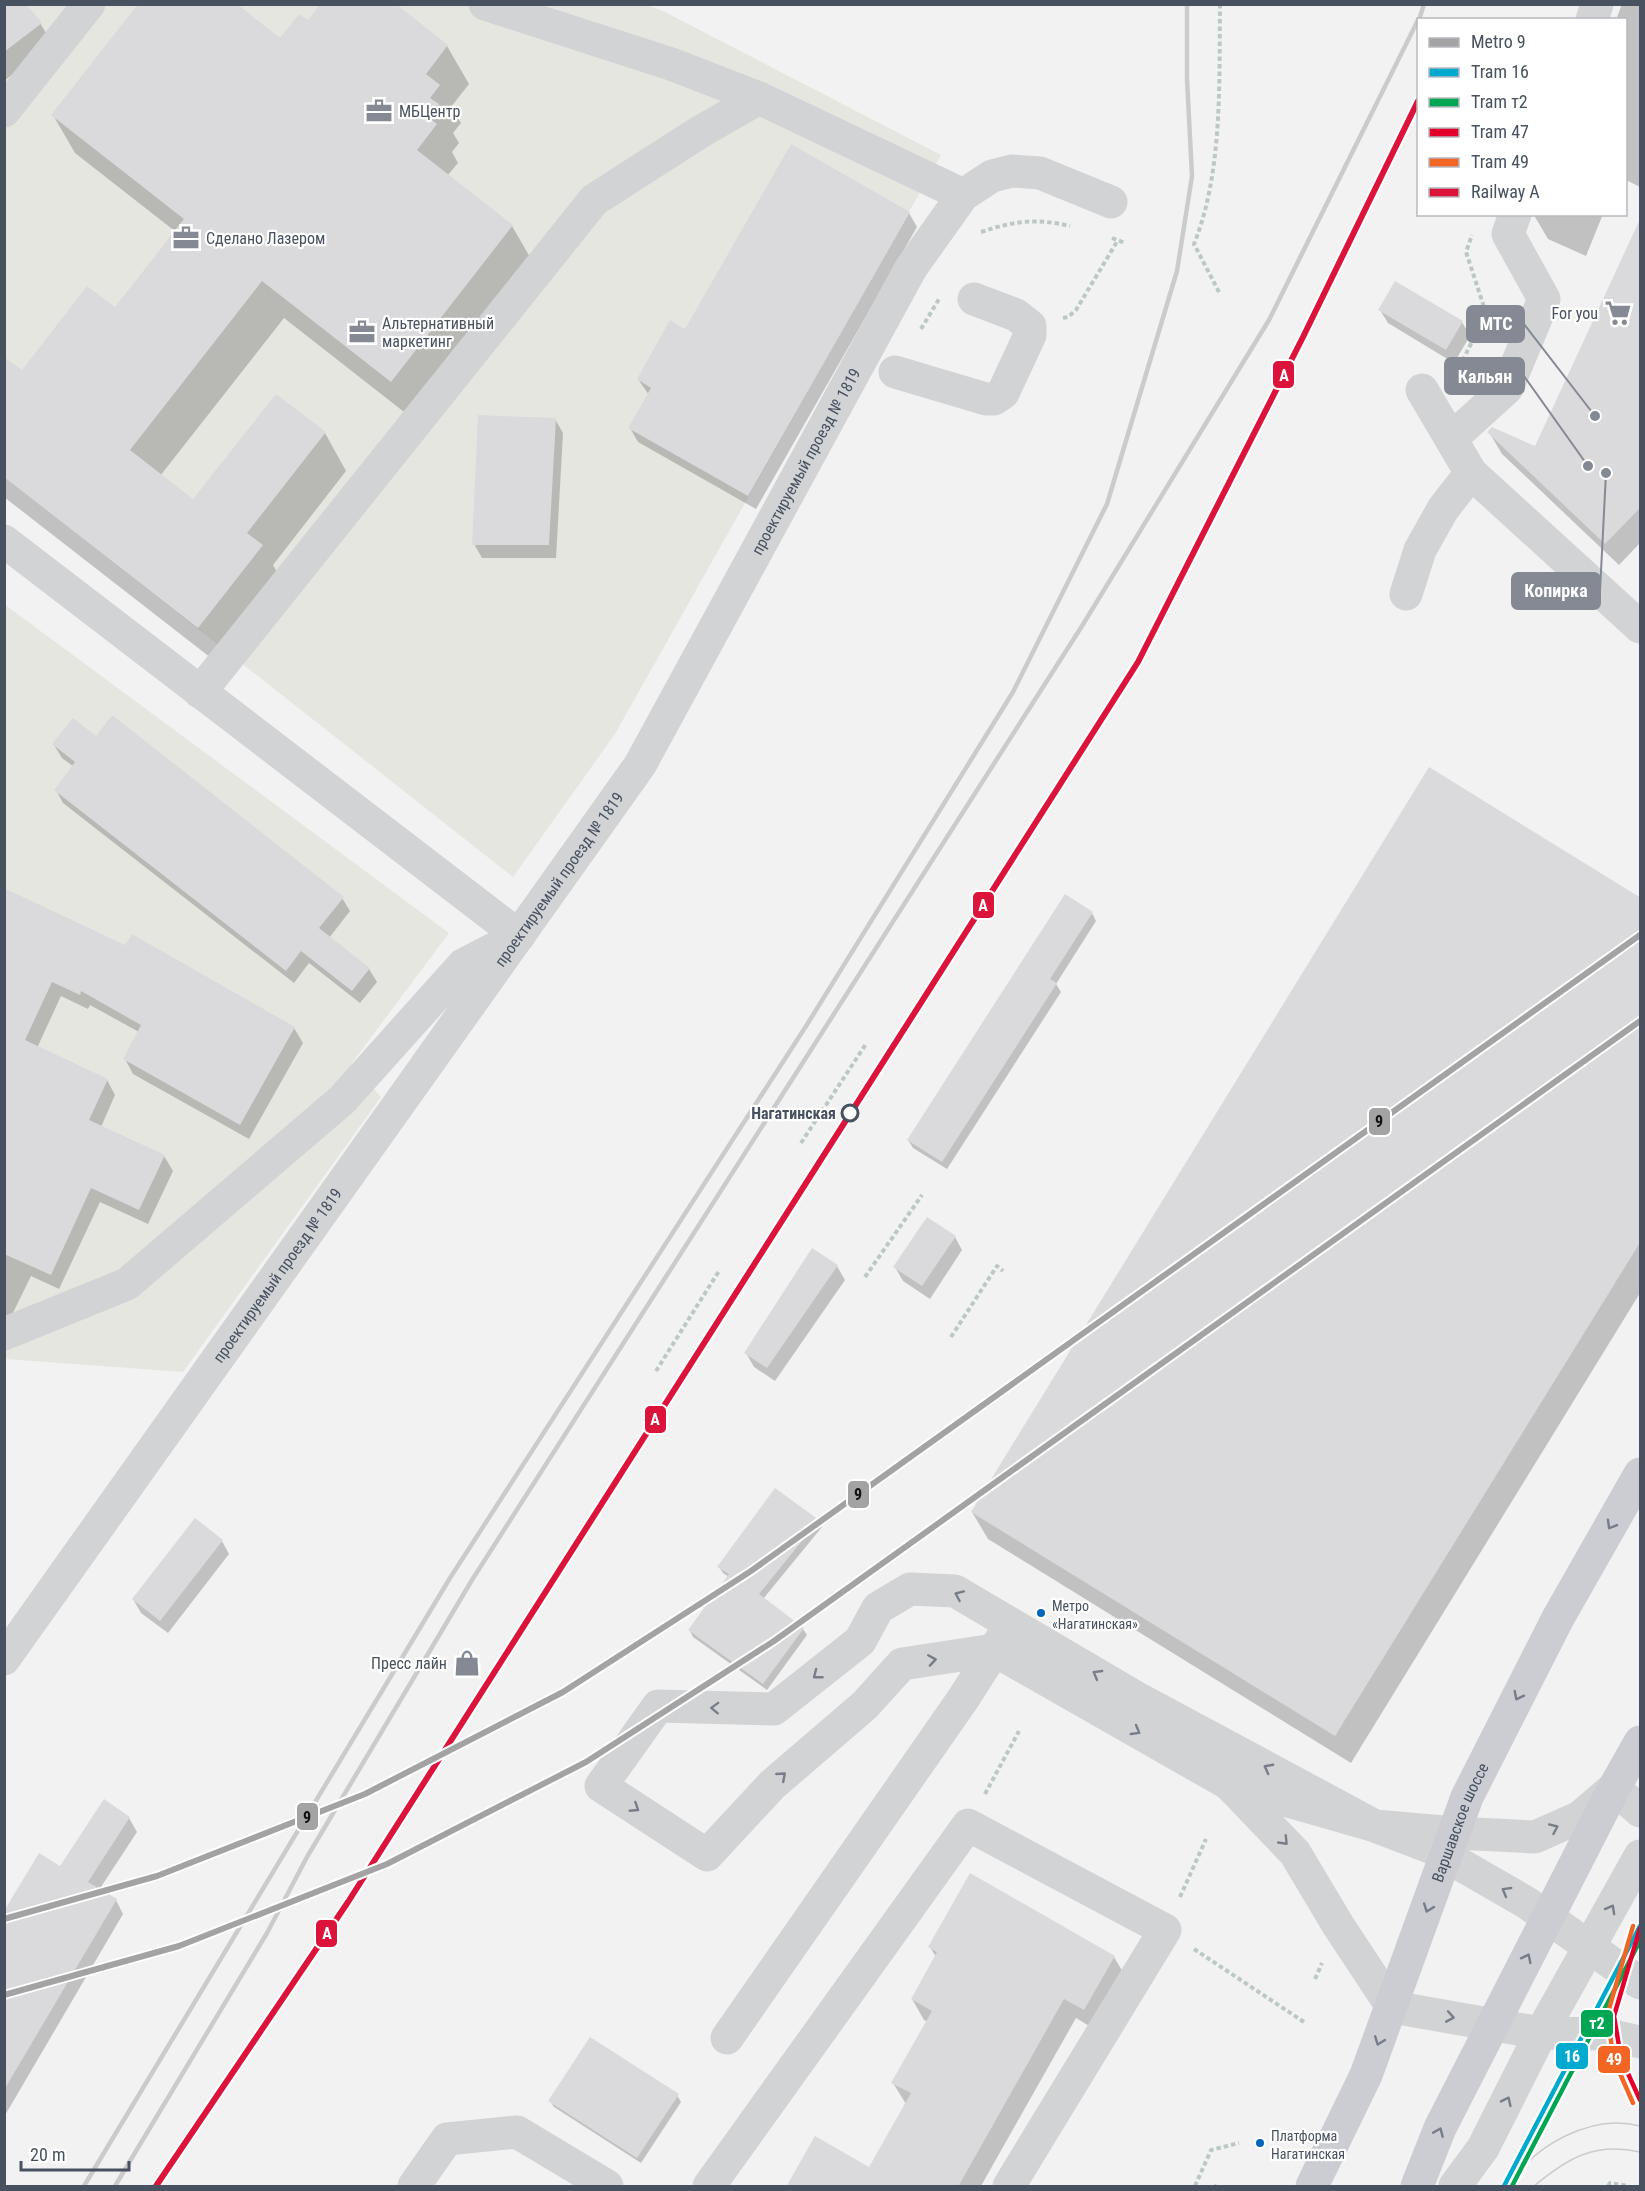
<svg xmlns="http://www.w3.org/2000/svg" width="1645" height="2191" font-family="'Roboto Condensed',sans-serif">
  <rect width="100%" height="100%" fill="#f3f2f2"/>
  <g fill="#e6e6e1">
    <path d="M4,5H647L661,10L941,155L615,734L513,877L5,477Z"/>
    <path d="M4,604L449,933L352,1063L381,1097L183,1372L5,1359Z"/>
  </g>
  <g fill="#0003">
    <path d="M394,4L447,46L469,84L451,107L461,123L453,133L459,143L452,152L458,163L447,176L512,226L534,264L413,419L284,318L160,476L193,501L325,433L346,471L273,565L284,584L220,665L4,497V359L22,372L115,309L176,232L75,153L53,115L280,40L308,22Z"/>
    <path d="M1622,4H1640V187L1626,180V20H1616Z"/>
    <path d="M4,5L40,23L52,43L4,81Z"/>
    <path d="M909,213L917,227L756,509L638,442L630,428L649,395L638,379L686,331Z"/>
    <path d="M1536,214H1603L1586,256L1548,239L1535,217Z"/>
    <path d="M1640,221V543L1619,565L1502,454L1489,432L1536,448Z"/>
    <path d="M1380,310L1462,322L1470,336L1454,363L1388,323Z"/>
    <path d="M555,419L563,433L556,558H482L474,544Z"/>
    <path d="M96,738L342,898L350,911L329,938L369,969L377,982L360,1003L309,963L294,983L63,803L56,790L74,767L62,758L54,745Z"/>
    <path d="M4,890L294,1028L303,1043L249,1139L133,1074L125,1059L139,1032L90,1005L88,1009L61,996L37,1048L107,1080L115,1095L101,1127L164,1156L173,1171L148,1224L100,1202L59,1289L31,1276L6,1327L4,1326Z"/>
    <path d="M1640,899V1293L1351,1763L988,1539L972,1512Z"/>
    <path d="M1092,913L1096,921L1056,984L1061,992L947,1169L913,1148L908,1140Z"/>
    <path d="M955,1237L962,1250L930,1299L903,1281L895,1267Z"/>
    <path d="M813,1250L837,1266L845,1280L775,1381L754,1367L746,1353Z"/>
    <path d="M775,1490L818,1521L822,1527L763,1599L803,1629L807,1635L767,1690L693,1637L690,1631L729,1577L723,1573L719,1567Z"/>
    <path d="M222,1541L229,1554L168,1633L141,1613L133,1599Z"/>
    <path d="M104,1802L129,1818L137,1832L99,1890L116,1900L123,1914L4,2117V1914L61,1868Z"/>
    <path d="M930,1947L1114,1957L1126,1977L1096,2030L1076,2018L981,2186H788L870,2169L906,2104L893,2083L928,2022L924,2020L912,1999L936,1957Z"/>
    <path d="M677,2095L681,2102L641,2163L554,2107L550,2101Z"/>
  </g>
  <g fill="#dadadd">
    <path d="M4,4H26L42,23L4,52Z"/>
    <path d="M138,4H237L280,38L299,14L308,20L320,4H396L448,45L426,74L440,85L430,98L439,104L428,117L437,124L417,150L513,225L391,382L262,281L130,450L193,499L276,394L326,432L247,533L263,545L198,628L4,477V357L22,370L87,286L115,307L184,219L51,115Z"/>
    <path d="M791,144L910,212L748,496L628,428L651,388L637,379L670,320L685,329Z"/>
    <path d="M1641,217V507L1605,544L1487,432L1492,427L1535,446Z"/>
    <path d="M1395,281L1463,321L1446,350L1378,310Z"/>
    <path d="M478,415L556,418L549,545H472Z"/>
    <path d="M112,715L344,897L319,928L370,968L352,991L301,951L286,971L54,790L75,762L52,744L73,718L96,736Z"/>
    <path d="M1429,767L1641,898V1241L1335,1736L971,1512Z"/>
    <path d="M4,888L125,945L132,934L295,1027L240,1125L123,1059L141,1025L81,991L80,995L52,982L25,1040L108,1079L89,1120L165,1155L139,1210L91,1188L51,1275L4,1254Z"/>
    <path d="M1065,894L1093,912L1050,979L1057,983L942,1162L907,1140Z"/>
    <path d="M927,1217L956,1236L922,1286L893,1267Z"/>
    <path d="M812,1248L838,1265L767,1368L744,1353Z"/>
    <path d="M775,1488L819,1520L759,1594L804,1628L763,1684L688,1630L729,1574L717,1567Z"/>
    <path d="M195,1518L223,1540L160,1621L132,1599Z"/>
    <path d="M104,1799L130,1817L88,1882L117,1899L4,2090V1911L39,1853L60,1866Z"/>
    <path d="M970,1873L1115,1956L1084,2010L1064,1999L958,2187H786L815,2136L869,2167L911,2093L891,2083L932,2011L911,1999L937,1952L928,1947Z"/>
    <path d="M590,2037L679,2094L637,2158L548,2101Z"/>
  </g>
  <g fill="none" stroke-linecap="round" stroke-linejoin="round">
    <g stroke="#bcc8c6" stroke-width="4" stroke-dasharray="4.5 3" stroke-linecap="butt">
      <path d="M1220,4C1219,82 1223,172 1194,244L1220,294"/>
      <path d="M981,232C1014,221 1035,218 1070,226"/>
      <path d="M1112,238L1125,243"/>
      <path d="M1063,318L1068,317L1076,310L1118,240"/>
      <path d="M921,329L939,299"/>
      <path d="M1450,369L1463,360L1486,313L1466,252L1472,235"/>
      <path d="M801,1143L866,1044"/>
      <path d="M865,1277L922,1195"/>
      <path d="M951,1337L997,1266L1003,1271"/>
      <path d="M656,1371L719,1271"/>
      <path d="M985,1794L1019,1731"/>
      <path d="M1180,1897L1206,1839"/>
      <path d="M1194,1949L1304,2022"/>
      <path d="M1315,1979L1322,1963"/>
      <path d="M1195,2186L1211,2150L1239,2143"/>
      <path d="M1216,2186L1217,2185"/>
      <path d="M1608,2186L1610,2183L1629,2186"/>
    </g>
    <g stroke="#d1d3d5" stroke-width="33">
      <path d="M485,4L671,64L759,98L963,195"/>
      <path d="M1592,20L1597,4"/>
      <path d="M4,111L89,4"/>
      <path d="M895,372L986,399H994L1003,393L1030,335V326L1016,315L974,299"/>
      <path d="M1422,390L1471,473L1640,627"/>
      <path d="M1451,439L1507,388L1544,299L1508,234L1515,214"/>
      <path d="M4,541L519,936L463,965L342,1100L127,1284L4,1334"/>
      <path d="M1406,594L1420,550L1443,509L1471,473"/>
      <path d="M200,692L594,200L700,132L759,98"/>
      <path id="s1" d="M4,1659L640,765L911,268L963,195L992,176L1012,171L1040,173L1111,202"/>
      <path d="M1231,1786L1295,1853L1338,1925L1392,2007L1541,2033L1604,2034L1640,2042"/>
      <path d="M1640,1811L1614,1788L1580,1817L1535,1837L1455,1833L1375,1826L1137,1698L955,1591L910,1589L878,1608L860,1641L774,1709L658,1706L601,1786L707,1855L772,1785L865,1705L902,1664L994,1650L1229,1784L1375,1826L1430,1847L1527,1903L1640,1983"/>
      <path d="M727,2038L963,1699L1002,1638"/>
      <path d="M414,2186L447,2139L517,2132L607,2186"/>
      <path d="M709,2186L968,1825L1165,1930L1009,2186"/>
      <path d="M1455,2186L1483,2148L1541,2033L1640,1856"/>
    </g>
    <g stroke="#cbcdd3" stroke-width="33">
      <path id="s2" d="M1312,2186L1366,2075L1467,1797L1558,1618L1640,1474"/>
      <path d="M1417,2186L1440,2128L1614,1788L1640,1742"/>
    </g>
    <g stroke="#cacbcd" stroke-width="1.5">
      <path d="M1508,2186C1534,2145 1592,2113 1640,2126"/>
      <path d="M1534,2186C1568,2158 1594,2142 1640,2152"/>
    </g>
    <g stroke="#cacbcd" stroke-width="4.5">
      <path d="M1419,20L1424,4"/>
      <path d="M84,2186L450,1578L808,1023L1013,692L1107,504L1177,271L1192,176L1187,79V4"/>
      <path d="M115,2186L267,1933L307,1857L472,1580L1082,626L1269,320L1418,20"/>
    </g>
    <g stroke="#fff" stroke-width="10">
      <path id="rail-1" d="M156,2186L348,1902L1138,662L1303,337L1418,101"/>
    </g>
    <use href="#rail-1" stroke="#dc143c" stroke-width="6"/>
    <g stroke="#fff" stroke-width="9">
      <path id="tram-1" d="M1504,2186L1640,1926"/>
    </g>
    <g stroke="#fff" stroke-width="9">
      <path id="tram-2" d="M1512,2186L1640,1941"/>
    </g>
    <g stroke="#fff" stroke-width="9">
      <path id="tram-3" d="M1640,1928L1614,2016L1621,2058L1640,2100"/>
    </g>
    <g stroke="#fff" stroke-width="9">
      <path id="tram-4" d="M1633,1926L1607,2016L1614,2060L1633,2103"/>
    </g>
    <use href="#tram-1" stroke="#00a9ce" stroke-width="4.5"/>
    <use href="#tram-2" stroke="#00a651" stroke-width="4.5"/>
    <use href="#tram-3" stroke="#e4002b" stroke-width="4.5"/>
    <use href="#tram-4" stroke="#f26522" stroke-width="4.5"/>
    <g stroke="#fff" stroke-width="10">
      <g id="metro-1">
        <path d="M4,1919L157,1876L365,1794L563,1692L751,1571L1640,935"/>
        <path d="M4,1995L179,1946L387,1864L586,1762L774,1641L1640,1021"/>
      </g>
    </g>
    <use href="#metro-1" stroke="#a3a3a4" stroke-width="6"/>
  </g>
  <defs><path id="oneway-chevron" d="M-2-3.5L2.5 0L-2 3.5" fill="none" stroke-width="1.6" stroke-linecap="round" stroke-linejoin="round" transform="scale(1.5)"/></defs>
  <g stroke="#767c88">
    <use href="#oneway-chevron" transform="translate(1611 1525) rotate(120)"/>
    <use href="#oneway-chevron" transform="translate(1518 1696) rotate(117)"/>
    <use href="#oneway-chevron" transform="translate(1428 1908) rotate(110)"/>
    <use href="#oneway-chevron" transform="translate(1527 1958) rotate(-63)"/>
    <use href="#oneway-chevron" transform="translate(1379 2041) rotate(111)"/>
    <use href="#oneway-chevron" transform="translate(1439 2132) rotate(-67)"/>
  </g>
  <g stroke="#787e89">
    <use href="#oneway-chevron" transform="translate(959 1595) rotate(-156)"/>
    <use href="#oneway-chevron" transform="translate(932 1660) rotate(-9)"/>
    <use href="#oneway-chevron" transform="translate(1097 1674) rotate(-150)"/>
    <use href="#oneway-chevron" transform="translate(817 1675) rotate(142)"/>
    <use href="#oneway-chevron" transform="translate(715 1708) rotate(-178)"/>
    <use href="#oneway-chevron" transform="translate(1136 1731) rotate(30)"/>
    <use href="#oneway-chevron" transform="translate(1268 1768) rotate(-152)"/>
    <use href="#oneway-chevron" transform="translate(782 1776) rotate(-41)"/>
    <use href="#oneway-chevron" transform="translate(635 1808) rotate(33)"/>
    <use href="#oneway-chevron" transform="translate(1554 1828) rotate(-24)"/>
    <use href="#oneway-chevron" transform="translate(1284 1841) rotate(46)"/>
    <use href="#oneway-chevron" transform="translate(1506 1891) rotate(-150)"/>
    <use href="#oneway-chevron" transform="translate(1611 1909) rotate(-61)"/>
    <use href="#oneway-chevron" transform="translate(1450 2017) rotate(10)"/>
    <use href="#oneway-chevron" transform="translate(1507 2101) rotate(-64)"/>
  </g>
  <defs>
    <g id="office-bare" transform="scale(2.07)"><path d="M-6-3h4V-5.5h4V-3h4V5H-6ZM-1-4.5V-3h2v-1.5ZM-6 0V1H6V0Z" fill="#848993" stroke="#fff" stroke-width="2.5" paint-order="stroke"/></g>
    <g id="supermarket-bare" transform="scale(2.07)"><path d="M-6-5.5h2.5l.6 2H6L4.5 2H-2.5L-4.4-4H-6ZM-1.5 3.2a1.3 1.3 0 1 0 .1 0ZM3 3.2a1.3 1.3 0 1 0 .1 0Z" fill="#848993" stroke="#fff" stroke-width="2.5" paint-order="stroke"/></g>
    <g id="shop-bare" transform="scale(2.07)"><path d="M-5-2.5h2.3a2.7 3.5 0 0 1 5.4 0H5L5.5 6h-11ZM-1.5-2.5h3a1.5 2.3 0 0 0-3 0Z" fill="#848993" stroke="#fff" stroke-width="2.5" paint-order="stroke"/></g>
  </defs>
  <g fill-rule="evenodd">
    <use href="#office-bare" x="379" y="111"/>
    <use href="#office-bare" x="186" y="238"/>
    <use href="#supermarket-bare" x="1618" y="313"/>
    <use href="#office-bare" x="362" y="332"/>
    <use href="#shop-bare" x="467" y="1663"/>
  </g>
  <circle fill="#fff" stroke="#485160" stroke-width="3" cx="850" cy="1113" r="8"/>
  <g fill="#0065bd" stroke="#fff" stroke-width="2">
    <circle cx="1041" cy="1613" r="5"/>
    <circle cx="1260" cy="2143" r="5"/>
  </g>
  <g text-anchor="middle" stroke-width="4.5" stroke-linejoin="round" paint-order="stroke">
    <g font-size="14" fill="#485160" stroke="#fff" text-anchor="start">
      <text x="1052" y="1611">Метро<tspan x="1052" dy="18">«Нагатинская»</tspan></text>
      <text x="1271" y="2141">Платформа<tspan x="1271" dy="18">Нагатинская</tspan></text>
    </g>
    <g font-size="16" fill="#485160" stroke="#fff" text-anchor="start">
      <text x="399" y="117">МБЦентр</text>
      <text x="206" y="244">Сделано Лазером</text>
      <text x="1598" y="319" text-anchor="end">For you</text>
      <text x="382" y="329">Альтернативный<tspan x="382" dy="18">маркетинг</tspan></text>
      <text x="447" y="1669" text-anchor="end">Пресс лайн</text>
    </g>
    <g font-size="16" fill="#485160" stroke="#fff">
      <text dy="6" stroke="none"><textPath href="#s1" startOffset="1443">проектируемый проезд № 1819</textPath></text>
      <text dy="6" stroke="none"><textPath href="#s1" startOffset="957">проектируемый проезд № 1819</textPath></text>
      <text dy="6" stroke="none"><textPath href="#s1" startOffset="471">проектируемый проезд № 1819</textPath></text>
      <text dy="6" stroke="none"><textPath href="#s2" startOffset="393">Варшавское шоссе</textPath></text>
    </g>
    <g font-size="16" font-weight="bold" fill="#485160" stroke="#fff" text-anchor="end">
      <text x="836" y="1119">Нагатинская</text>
    </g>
  </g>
  <path fill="none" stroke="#848993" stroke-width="2" d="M1595 416L1524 324M1588 466L1524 376M1606 473L1600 591"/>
  <g fill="#848993" stroke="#fff" stroke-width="2">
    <circle cx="1595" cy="416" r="6"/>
    <circle cx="1588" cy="466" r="6"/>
    <circle cx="1606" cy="473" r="6"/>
  </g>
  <g fill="#848993" stroke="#848993" stroke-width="2">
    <rect x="1467" y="306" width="57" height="36" rx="6"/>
    <rect x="1445" y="358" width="79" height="36" rx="6"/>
    <rect x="1512" y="573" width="88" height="36" rx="6"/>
  </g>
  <g font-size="18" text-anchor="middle" font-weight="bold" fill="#fff">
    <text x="1496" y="330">МТС</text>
    <text x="1485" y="383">Кальян</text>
    <text x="1556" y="597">Копирка</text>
  </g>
  <g stroke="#fff" stroke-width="2">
    <rect x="1272" y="360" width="23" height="29" rx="6" fill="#dc143c"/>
    <rect x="972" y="891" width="23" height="28" rx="6" fill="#dc143c"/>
    <rect x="1368" y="1107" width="23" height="29" rx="6" fill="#a3a3a4"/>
    <rect x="644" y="1405" width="23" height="29" rx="6" fill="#dc143c"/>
    <rect x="847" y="1480" width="23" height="29" rx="6" fill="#a3a3a4"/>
    <rect x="296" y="1802" width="23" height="29" rx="6" fill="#a3a3a4"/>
    <rect x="315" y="1919" width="23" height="29" rx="6" fill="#dc143c"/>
    <rect x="1580" y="2009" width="34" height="29" rx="6" fill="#00a651"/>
    <rect x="1555" y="2042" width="34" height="28" rx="6" fill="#00a9ce"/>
    <rect x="1597" y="2045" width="34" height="29" rx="6" fill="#f26522"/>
  </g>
  <g font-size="16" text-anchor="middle" font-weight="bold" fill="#fff">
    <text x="1284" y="381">A</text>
    <text x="983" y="911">A</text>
    <text x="655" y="1425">A</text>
    <text x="327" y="1939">A</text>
    <text x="1597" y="2029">т2</text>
    <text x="1572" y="2062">16</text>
    <text x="1614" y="2065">49</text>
  </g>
  <g font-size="16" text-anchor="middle" font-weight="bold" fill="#111">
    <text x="1379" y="1127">9</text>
    <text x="858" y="1500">9</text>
    <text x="307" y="1823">9</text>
  </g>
  <rect width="1645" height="2191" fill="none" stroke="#485160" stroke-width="12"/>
  <rect x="1417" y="18" width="210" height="198" fill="#ffffff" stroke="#b6b9bf" stroke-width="1.5"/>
  <rect x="1429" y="38" width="30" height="9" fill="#a3a3a4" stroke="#b6b9bf" stroke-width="1.5"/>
  <text x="1471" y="48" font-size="18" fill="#485160">Metro 9</text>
  <rect x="1429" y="68" width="30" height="9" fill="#00a9ce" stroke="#b6b9bf" stroke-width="1.5"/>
  <text x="1471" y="78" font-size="18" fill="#485160">Tram 16</text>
  <rect x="1429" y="98" width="30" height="9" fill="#00a651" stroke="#b6b9bf" stroke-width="1.5"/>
  <text x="1471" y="108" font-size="18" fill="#485160">Tram т2</text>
  <rect x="1429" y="128" width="30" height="9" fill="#e4002b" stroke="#b6b9bf" stroke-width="1.5"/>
  <text x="1471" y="138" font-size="18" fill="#485160">Tram 47</text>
  <rect x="1429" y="158" width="30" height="9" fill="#f26522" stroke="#b6b9bf" stroke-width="1.5"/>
  <text x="1471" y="168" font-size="18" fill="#485160">Tram 49</text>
  <rect x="1429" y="188" width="30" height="9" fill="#dc143c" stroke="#b6b9bf" stroke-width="1.5"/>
  <text x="1471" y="198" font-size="18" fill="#485160">Railway A</text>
  <path d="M21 2161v9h108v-9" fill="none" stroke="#485160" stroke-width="3"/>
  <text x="30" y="2161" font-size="18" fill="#485160" stroke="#ffffff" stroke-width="4.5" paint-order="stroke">20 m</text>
</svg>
